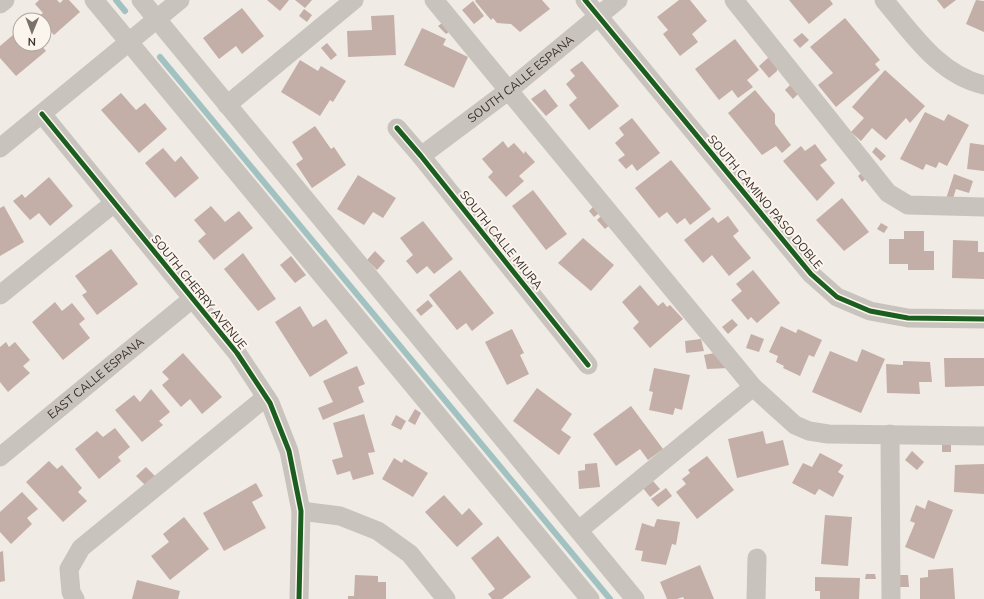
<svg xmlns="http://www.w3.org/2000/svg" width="984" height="599" font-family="'Nunito Sans',sans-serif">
  <rect width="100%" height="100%" fill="#f0ebe5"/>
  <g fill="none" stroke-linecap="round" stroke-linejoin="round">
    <g stroke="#a1c2c1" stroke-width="6">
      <path d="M116,0L125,11"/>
      <path d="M160,57L610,599"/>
    </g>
  </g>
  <g fill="#c3afa7">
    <path d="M39,0H57L60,3L63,0H69L80,12L54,35L44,24V20H41L38,17L43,13L35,4Z"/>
    <path d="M267,0H289L280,11Z"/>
    <path d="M295,0H312L305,8Z"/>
    <path d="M476,0H542L550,9L520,32L511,24L497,23L493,18L491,20L475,1Z"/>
    <path d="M679,0H690L707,21L692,34L698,42L680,56L663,34L668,30L657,17Z"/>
    <path d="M789,0H830L833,4L809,24Z"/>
    <path d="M937,0H956L944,9Z"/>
    <path d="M976,0L984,1V32L966,24Z"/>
    <path d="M473,1L484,16L474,24L462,10Z"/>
    <path d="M242,8L264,36L242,54L236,46L219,59L203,38Z"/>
    <path d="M304,9L312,15L307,22L299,16Z"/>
    <path d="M394,15L396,55L348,57L347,31L372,30L371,16Z"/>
    <path d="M845,18L880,60L875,64L880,70L836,107L818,85L833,73L810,47Z"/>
    <path d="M445,21L452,30L446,34L438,26Z"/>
    <path d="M422,28L446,39L443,45L468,57L454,88L404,65Z"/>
    <path d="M20,29V44H40L46,51L16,76L0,58V46Z"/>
    <path d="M802,33L809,40L800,48L793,40Z"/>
    <path d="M735,39L759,70L747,80L753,87L738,98L732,90L719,100L695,69Z"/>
    <path d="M327,43L337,55L331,60L321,48Z"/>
    <path d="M769,57L777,66V71L769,78L759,66Z"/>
    <path d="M300,60L318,71L321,66L346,81L333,102L330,100L320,116L281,92Z"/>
    <path d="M582,61L619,106L589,130L569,105L577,98L566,84L575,76L570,70Z"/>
    <path d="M885,70L925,106L910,123L906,118L886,140L872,128L861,141L851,132L864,118L852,107Z"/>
    <path d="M790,85L798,94L793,99L785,90Z"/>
    <path d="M545,89L558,106L546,116L531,99Z"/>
    <path d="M755,90L775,114V124L791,145L782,153L776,146L762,155L728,113Z"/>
    <path d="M121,93L136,110L145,103L167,129L139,153L101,110Z"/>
    <path d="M925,112L944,121L948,114L969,125L947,166L939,162L936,168L926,164L923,170L900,159Z"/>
    <path d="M632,118L660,153L637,171L632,164L626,169L618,160L625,155L615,143L624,135L619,128Z"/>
    <path d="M315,126L331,149L334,147L346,165L312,188L296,164L303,159L292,142Z"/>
    <path d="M503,141L508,148L514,143L524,154L525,151L535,162L519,176L524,181L506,197L488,177L493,172L482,159Z"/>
    <path d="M970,143L984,145V171L967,169Z"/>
    <path d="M815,144L827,160L820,165L835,183L817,201L783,161L801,146L805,151Z"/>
    <path d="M876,147L886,156L881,161L872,152Z"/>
    <path d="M163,148L175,162L181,156L199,178L175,198L145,163Z"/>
    <path d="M671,160L711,209L690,225L685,218L677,224L667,212L659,218L635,188Z"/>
    <path d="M865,170L870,175L862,182L858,176Z"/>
    <path d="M954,174L973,181L969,193L956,189L952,201L946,199Z"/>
    <path d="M358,175L396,198L383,218L373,212L364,225L337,209Z"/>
    <path d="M49,177L73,206L50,226L39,213L30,220L13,201L22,194L25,198Z"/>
    <path d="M533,190L567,234L546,250L512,206Z"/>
    <path d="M842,198L869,232L844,251L816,220Z"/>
    <path d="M596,204L602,211L594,217L589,211Z"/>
    <path d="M4,206L24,242L0,256V208Z"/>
    <path d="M211,206L225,222L239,211L253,228L214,260L198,241L206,234L194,220Z"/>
    <path d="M602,215L611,224L605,229L597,220Z"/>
    <path d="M728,216L739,231L733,236L751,258L729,276L712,255L703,263L684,240L713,217L718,223Z"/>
    <path d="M423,221L453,259L434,274L427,266L417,274L406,261L413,255L400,238Z"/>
    <path d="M881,223L888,227L884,233L877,229Z"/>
    <path d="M904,231H924V251H934V270H908V264H889V239H904Z"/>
    <path d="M583,238L614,265L591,291L558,263Z"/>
    <path d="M953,240L978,241V252H984V279L952,278Z"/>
    <path d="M111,249L138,284L97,315L82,295L87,292L75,276Z"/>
    <path d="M375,251L385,261L377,270L367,260Z"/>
    <path d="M243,253L276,299L258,311L224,269Z"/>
    <path d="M291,256L306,275L295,283L280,265Z"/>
    <path d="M460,270L494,313L472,331L466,323L457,330L429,295Z"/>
    <path d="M753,270L780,303L757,323L751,317L748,320L731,300L742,291L736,284Z"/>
    <path d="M640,285L658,306L663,302L667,307L670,305L683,319L650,348L633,328L639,322L622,302Z"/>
    <path d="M428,300L433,306L421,316L416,310Z"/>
    <path d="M55,302L62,311L72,303L85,319L79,324L90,338L63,360L32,322Z"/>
    <path d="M300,306L313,327L326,319L348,353L310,377L275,322Z"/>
    <path d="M732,319L738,325L728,334L722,327Z"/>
    <path d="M781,326L796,333L798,329L822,340L814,357L809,355L800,376L783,368L784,366L776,362L778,356L769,352Z"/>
    <path d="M512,329L524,353L520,355L529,374L507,385L485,342Z"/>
    <path d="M751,334L764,339L759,352L746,348Z"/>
    <path d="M701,339L704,351L686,353L685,341Z"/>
    <path d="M6,342L9,347L15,342L30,360L23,366L30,373L8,392L0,382V347Z"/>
    <path d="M862,349L885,359L861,413L812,392L830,351L857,362Z"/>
    <path d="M720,352L729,368L707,369L704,355Z"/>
    <path d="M183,353L222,397L202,414L190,399L181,407L162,385L169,379L162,372Z"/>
    <path d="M944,358H984V386L945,387Z"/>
    <path d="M903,361L930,362L932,382H919L920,394L887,393L886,364L903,365Z"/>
    <path d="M357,366L365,384L358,387L364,402L323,420L318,408L333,402L323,381Z"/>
    <path d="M654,368L690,375L682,410L675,408L673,415L649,410L653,392L649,391Z"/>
    <path d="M537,388L572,414L561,430L571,437L559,455L513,421Z"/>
    <path d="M151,389L170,412L159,421L163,425L142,442L115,410L134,395L140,402Z"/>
    <path d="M631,406L663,449L648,460L640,449L616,466L593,434Z"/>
    <path d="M415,409L421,413L415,425L408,421Z"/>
    <path d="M364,414L375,452L368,453L374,474L353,480L350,471L337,475L332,460L343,457L333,423Z"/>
    <path d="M396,415L406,421L401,430L391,425Z"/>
    <path d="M115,428L130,447L118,457L121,461L99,479L75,449L97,431L103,437Z"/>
    <path d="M763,431L766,444L783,440L789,465L737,478L728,439Z"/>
    <rect x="942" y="444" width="9" height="8"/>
    <path d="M912,451L924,462L917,470L905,460Z"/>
    <path d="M820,453L843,465L838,472L844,476L833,497L819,489L815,495L792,483L803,463L812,467Z"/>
    <path d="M707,456L734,490L697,519L676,492L686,484L682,479L690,473L688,470Z"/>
    <path d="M394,458L402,463L404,459L428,473L413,497L382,479Z"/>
    <path d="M49,461L57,469L62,465L82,488L78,492L87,501L63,522L26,482Z"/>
    <path d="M597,463L600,487L579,489L578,471L585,470V464Z"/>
    <path d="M984,464V494L954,492L955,465Z"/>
    <path d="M146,467L155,476L145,485L136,476Z"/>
    <path d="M653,481L660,489L650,497L643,488Z"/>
    <path d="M256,483L263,496L252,502L266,528L224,551L203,513Z"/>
    <path d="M666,488L672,496L658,507L651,499Z"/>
    <path d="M22,492L38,509L27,518L32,524L11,544L0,532V512Z"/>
    <path d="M444,495L462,515L469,508L483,524L457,547L425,512Z"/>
    <path d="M928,500L953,510L934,559L905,547L915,523L910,521L916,505L925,509Z"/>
    <path d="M825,515L852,517L848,566L821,564Z"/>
    <path d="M184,517L209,549L170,580L151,556L169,542L163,534Z"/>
    <path d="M657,519L680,522L676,545L672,544L666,565L641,561L643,551L635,550L642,523L654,527Z"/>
    <path d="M498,536L531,577L502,599H492L488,594L495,589L471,558Z"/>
    <path d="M3,551L5,581L0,582V552Z"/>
    <path d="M700,565L714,599H684L683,597L677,599H667L660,582Z"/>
    <path d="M953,568L955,599H920V578L928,577V570Z"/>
    <path d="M866,574H875L876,579H865Z"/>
    <path d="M355,575L378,576V582H386V599H348V596H354Z"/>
    <path d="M899,575H908L909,587H900Z"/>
    <path d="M815,577L860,578L859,599H820V591H815Z"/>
    <path d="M137,580L180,591L178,599H132Z"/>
  </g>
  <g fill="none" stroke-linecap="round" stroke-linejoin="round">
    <g stroke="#c9c3be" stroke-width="19">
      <path d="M94,0L590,599"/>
      <path d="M141,0L635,599"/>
      <path d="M434,0L753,387L795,425L809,431L828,434L984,436"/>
      <path d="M585,0L811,274L837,297L870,311L908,318L984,319"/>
      <path d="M734,0L888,193L908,205L984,207"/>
      <path d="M884,0C912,33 939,75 984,85"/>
      <path d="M0,4L5,0"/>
      <path d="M227,105L354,0"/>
      <path d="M42,114L237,353L270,403L289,451L301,511L299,599"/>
      <path d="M397,128L421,156L588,365"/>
      <path d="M0,148L180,0"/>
      <path id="s1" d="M421,156L509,90L618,0"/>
      <path d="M0,295L114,203"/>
      <path d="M890,434L891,599"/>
      <path id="s2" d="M0,457L192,299"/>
      <path d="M301,511L340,516L378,531L410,554L446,599"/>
      <path d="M579,530L753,387"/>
      <path d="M75,599L71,592L69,569L81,548L266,397"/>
      <path d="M756,599L757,558"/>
    </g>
    <g stroke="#fbf5ee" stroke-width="8">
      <g id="cycleway">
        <path d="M585,0L811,274L837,297L870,311L908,318L984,319"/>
        <path d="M42,114L237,353L270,403L289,451L301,511L299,599"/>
        <path d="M397,128L421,156L588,365"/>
      </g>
    </g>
    <use href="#cycleway" stroke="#1b5e20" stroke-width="5"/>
  </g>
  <g text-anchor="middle" stroke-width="4" stroke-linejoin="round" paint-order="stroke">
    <g font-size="12" fill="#3b302b" stroke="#fbf5ee">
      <text dy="4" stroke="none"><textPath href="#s1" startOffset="126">SOUTH CALLE ESPANA</textPath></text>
      <text transform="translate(765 202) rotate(50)" y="4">SOUTH CAMINO PASO DOBLE</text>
      <text transform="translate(501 240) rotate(51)" y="4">SOUTH CALLE MIURA</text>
      <text transform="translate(199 292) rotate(51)" y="4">SOUTH CHERRY AVENUE</text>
      <text dy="4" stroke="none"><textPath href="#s2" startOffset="124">EAST CALLE ESPANA</textPath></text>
    </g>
  </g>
  <g transform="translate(32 32) rotate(181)"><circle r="19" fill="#fbf5ee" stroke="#aea6a0"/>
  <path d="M0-3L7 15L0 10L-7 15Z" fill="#7a716c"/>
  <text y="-6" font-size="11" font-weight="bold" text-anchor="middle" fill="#3b302b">N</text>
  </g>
</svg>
